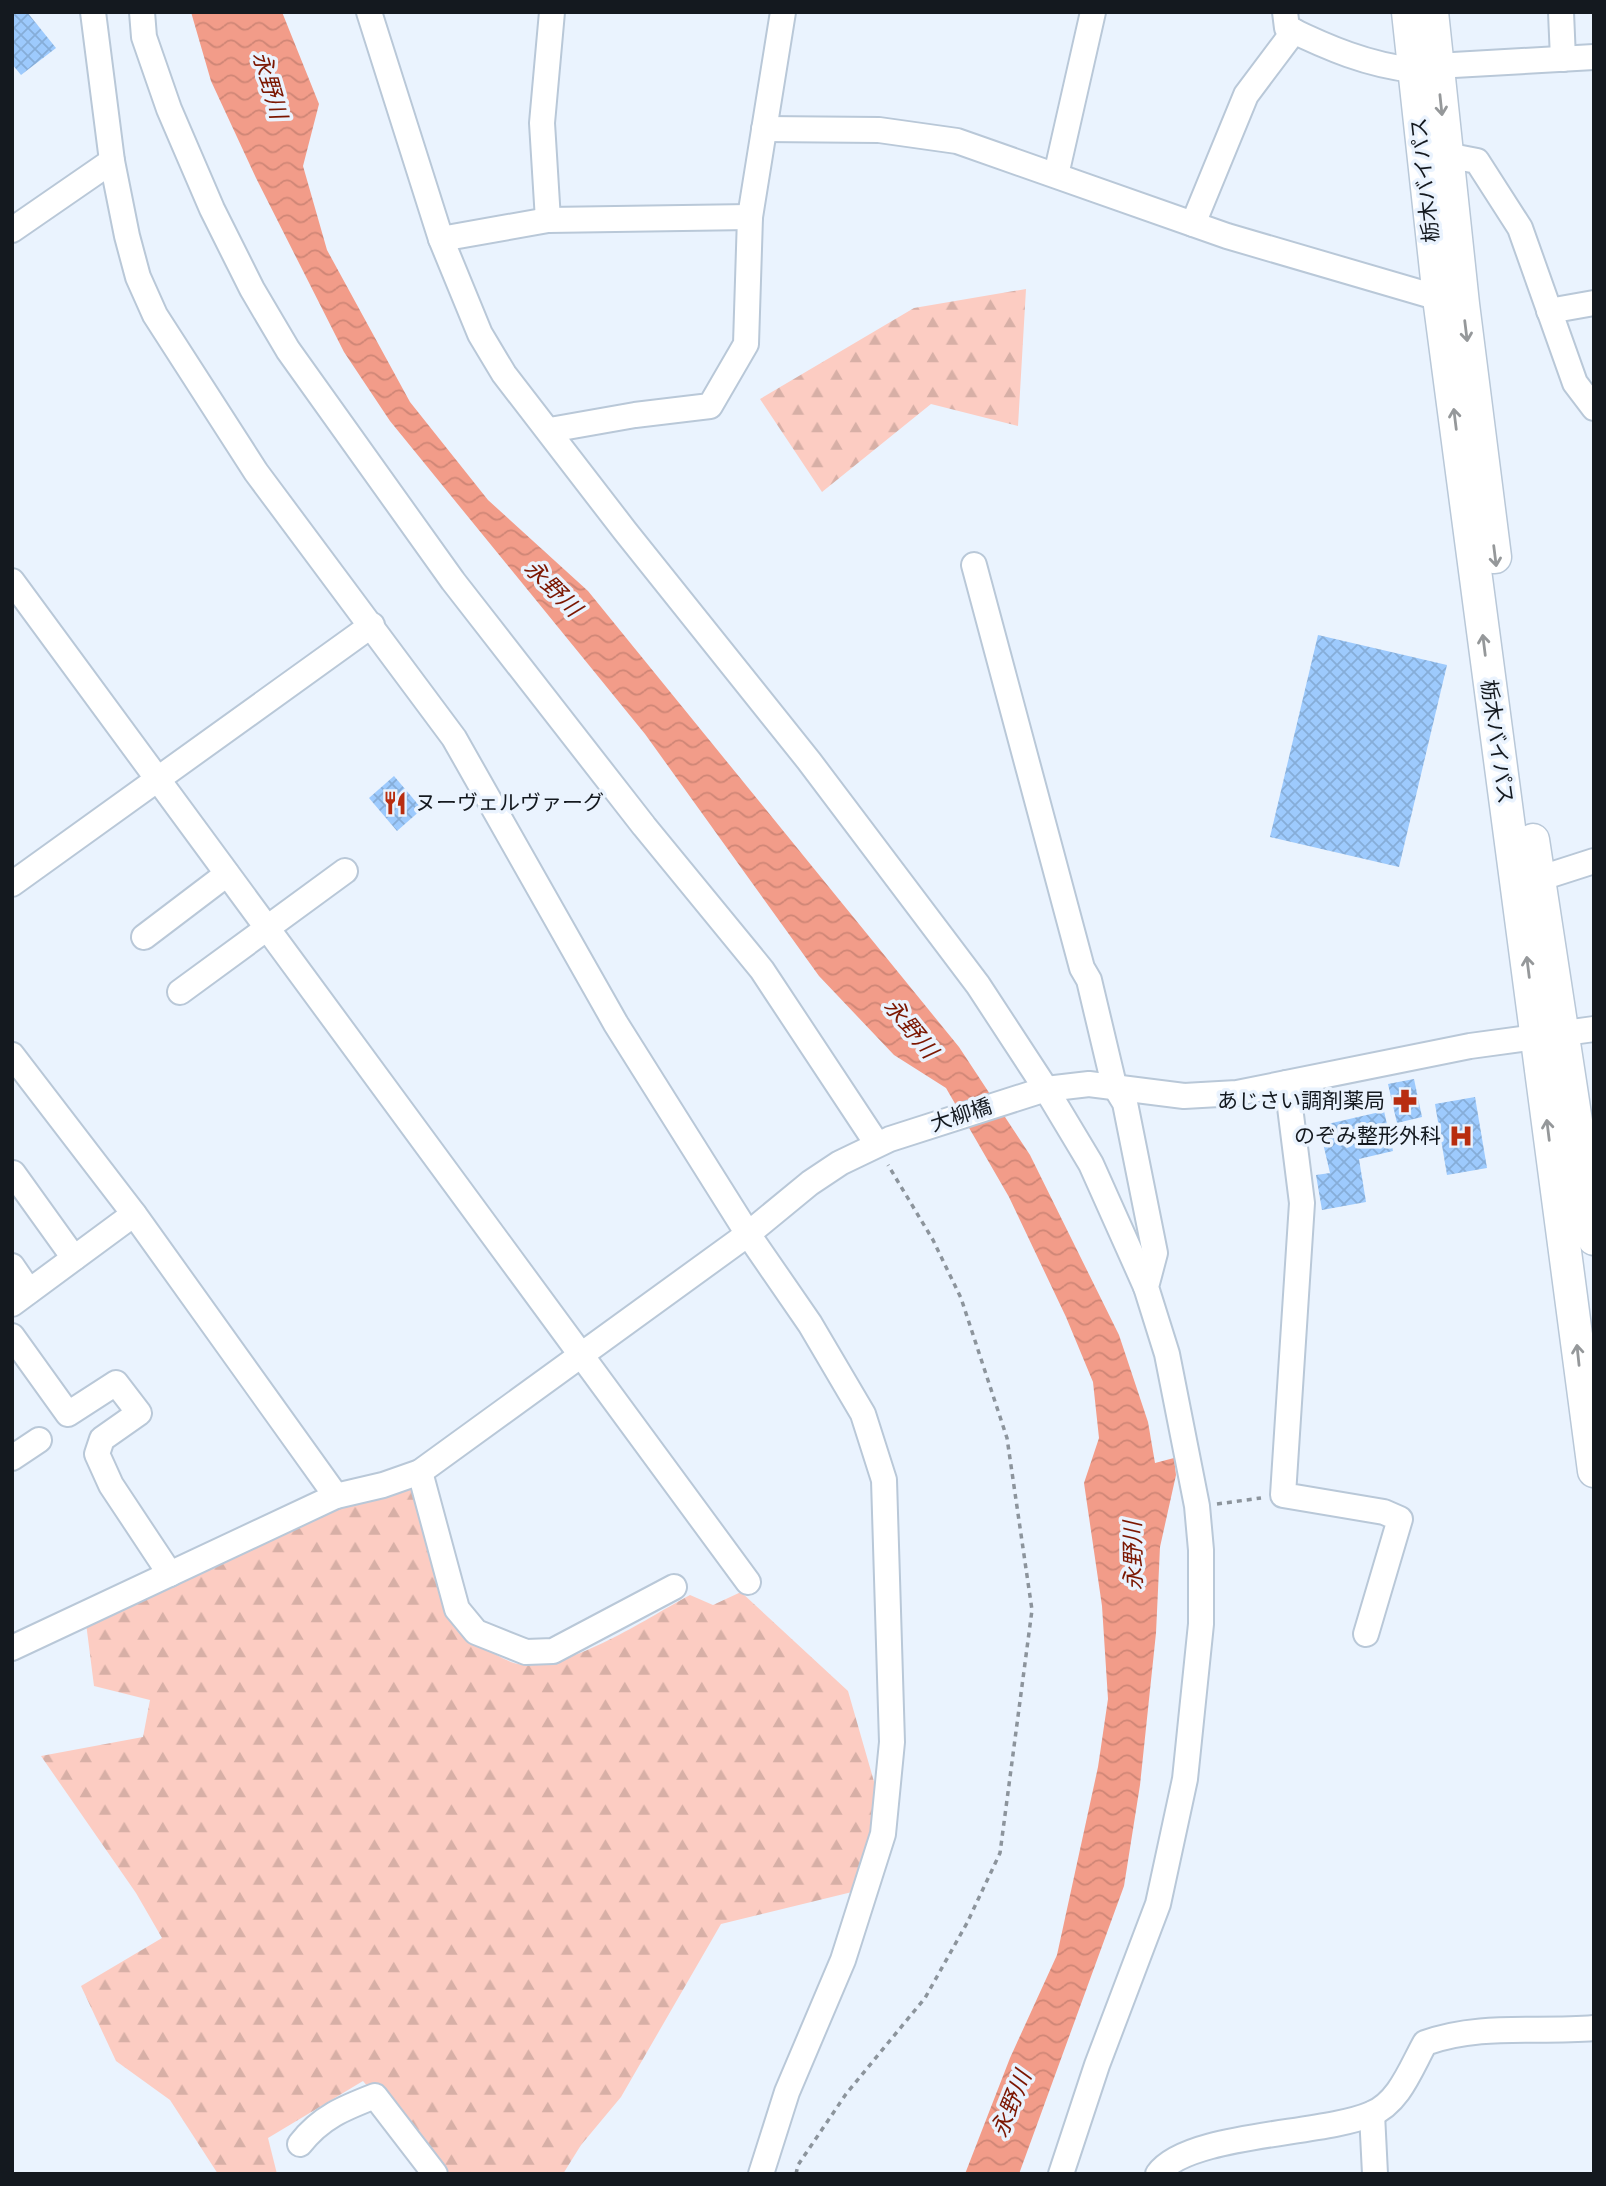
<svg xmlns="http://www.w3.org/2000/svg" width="1606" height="2186" font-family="Rubik,'Noto Sans JP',sans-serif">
  <defs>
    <pattern id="forest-firs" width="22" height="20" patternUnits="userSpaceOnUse" patternTransform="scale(1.75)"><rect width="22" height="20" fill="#fcccc2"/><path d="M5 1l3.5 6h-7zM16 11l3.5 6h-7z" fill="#d7afa6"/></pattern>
    <pattern id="water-waves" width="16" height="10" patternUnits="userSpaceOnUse" patternTransform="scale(1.75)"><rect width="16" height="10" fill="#f29c89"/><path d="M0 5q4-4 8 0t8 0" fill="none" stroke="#cf8676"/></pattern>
    <pattern id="building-cross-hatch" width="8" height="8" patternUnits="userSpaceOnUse" patternTransform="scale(1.75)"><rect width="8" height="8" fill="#9dcafd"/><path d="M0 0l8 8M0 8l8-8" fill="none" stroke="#86add8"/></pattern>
  </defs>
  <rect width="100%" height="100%" fill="#eaf3fe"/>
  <g fill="url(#forest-firs)">
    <path d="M1026,289L1018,426L931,404L822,492L760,399L914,308Z"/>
    <path d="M413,1489L454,1627C472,1638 493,1656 514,1663C560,1677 647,1618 690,1595L713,1605L741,1592L848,1691L877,1792L868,1842L852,1892L721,1924L621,2097L581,2145L563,2174H442L363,2081L268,2138L277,2174H218L170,2100L116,2061L81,1986L162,1938L136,1893L41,1756L143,1737L150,1700L94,1686L86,1623L342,1504Z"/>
  </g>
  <path fill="url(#water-waves)" d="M191,12H282L319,104L303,166L327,250L410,402L488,500L588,591L959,1047L1030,1155L1119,1335L1148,1422L1155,1463L1174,1458L1176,1475L1160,1547L1156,1633L1140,1785L1124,1886L1019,2174H965L1010,2058L1057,1955L1098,1767L1108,1699L1102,1606L1084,1483L1099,1438L1093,1382L1066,1317L1009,1197L946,1088L894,1055L819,976L645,734L390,421L344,352L256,178L211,81Z"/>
  <g fill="url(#building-cross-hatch)">
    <path d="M12,12H27L56,48L21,75L12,64Z"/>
    <path d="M1318,635L1447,665L1399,867L1270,837Z"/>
    <path d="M394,776L422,809L397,831L369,798Z"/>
    <path d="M1414,1079L1422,1117L1397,1123L1388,1084Z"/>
    <path d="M1475,1097L1487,1168L1447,1175L1435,1104Z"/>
    <path d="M1384,1111L1393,1151L1359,1159L1366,1202L1322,1210L1316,1175L1330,1173L1319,1126Z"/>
  </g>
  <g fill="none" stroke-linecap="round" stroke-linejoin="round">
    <g stroke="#b9c8d8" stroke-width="28">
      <g id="minor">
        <path d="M93,12L112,161L127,236L138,277L155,315L256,472L454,738L616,1024L748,1234L810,1324L863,1414L884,1480L892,1742L883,1834L843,1960L787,2092L761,2174"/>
        <path d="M142,12L144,37L169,109L212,209L252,289L288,350L453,581L644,826L762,970L877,1144"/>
        <path d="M369,12L441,239L480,334L504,374L625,531L809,761L978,985L1046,1089L1091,1164L1146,1287"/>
        <path d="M1285,12L1287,28C1328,48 1368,65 1414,70"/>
        <path d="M1561,12L1563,59"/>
        <path d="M1436,66L1594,57"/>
        <path d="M764,129L879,130L957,141L1227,236L1439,298"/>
        <path d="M1446,155L1477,161L1520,228L1575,383L1594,408"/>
        <path d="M1056,175L1093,12"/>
        <path d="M548,220L542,123L552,12"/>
        <path d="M1193,224L1246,95L1294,31"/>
        <path d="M12,230L112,161"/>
        <path d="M441,239L548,220L750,217"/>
        <path d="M1549,311L1594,303"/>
        <path d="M550,430L635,415L710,406L746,344L750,217L783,12"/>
        <path d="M974,565L1082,968L1089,980L1114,1085L1125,1103L1155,1253L1146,1287L1167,1354L1197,1506L1201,1550V1624L1185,1779L1158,1904L1097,2065L1061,2174"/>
        <path d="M12,581L748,1582"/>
        <path d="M1538,879L1594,861"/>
        <path d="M12,884L372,625"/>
        <path d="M144,937L227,874"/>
        <path d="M180,992L345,871"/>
        <path d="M12,1055L134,1214L336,1496"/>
        <path d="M1287,1083L1302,1203L1283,1495L1384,1512L1400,1519L1366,1634"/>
        <path d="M13,1173L74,1258"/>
        <path d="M12,1266L29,1291"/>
        <path d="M12,1304L134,1214"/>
        <path d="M12,1336L68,1414L116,1383L139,1413L102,1439L97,1454L111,1485L170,1574"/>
        <path d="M12,1458L39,1440"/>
        <path d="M420,1472L457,1609L476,1632L526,1652L553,1651L674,1587"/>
        <path d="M12,1648L336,1496L383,1485L420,1472L748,1234L810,1183L840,1163L890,1139L1046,1089L1089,1084L1184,1096L1237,1093L1470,1046L1594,1029"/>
        <path d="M1372,2114L1375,2174"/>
        <path d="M300,2144C321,2117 344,2108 375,2096L435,2174"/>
        <path d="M1158,2174C1187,2133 1323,2135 1371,2114C1399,2103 1411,2068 1425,2043C1480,2023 1537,2033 1594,2028"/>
      </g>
    </g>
    <g stroke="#b9c8d8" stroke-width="35">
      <g id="major">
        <path d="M1408,12L1439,298L1594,1471"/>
        <path d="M1432,12L1463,304L1495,557"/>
        <path d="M1533,840L1594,1239"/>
      </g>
    </g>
    <g stroke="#8c949c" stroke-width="3.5" stroke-dasharray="5 5" stroke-linecap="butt">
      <path d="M1217,1504L1261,1498"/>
      <path d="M796,2174L798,2165L846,2094L925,1998L967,1923L1000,1853L1032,1610L1007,1438L961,1298L933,1240L888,1165"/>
    </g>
    <use href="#minor" stroke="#fff" stroke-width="24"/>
    <use href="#major" stroke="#fff" stroke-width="32"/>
  </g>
  <defs><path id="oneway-shaft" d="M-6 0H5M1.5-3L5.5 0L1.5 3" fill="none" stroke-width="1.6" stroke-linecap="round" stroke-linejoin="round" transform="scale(1.75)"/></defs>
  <g stroke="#95989a">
    <use href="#oneway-shaft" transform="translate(1441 105) rotate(84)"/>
    <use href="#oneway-shaft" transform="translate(1466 331) rotate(83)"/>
    <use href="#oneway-shaft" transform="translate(1455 419) rotate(-97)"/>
    <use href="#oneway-shaft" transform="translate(1495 556) rotate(83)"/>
    <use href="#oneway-shaft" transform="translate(1484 645) rotate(-97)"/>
    <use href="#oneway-shaft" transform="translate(1528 967) rotate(-97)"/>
    <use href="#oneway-shaft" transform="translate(1548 1130) rotate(-97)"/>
    <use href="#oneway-shaft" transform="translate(1578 1355) rotate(-96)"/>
  </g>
  <defs>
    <g id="restaurant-bare" transform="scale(1.89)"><path d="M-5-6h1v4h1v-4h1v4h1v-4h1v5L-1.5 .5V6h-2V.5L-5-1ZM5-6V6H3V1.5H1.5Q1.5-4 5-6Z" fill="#b82d10" stroke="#eaf3fe" stroke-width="2.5" paint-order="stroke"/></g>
    <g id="pharmacy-bare" transform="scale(1.89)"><path d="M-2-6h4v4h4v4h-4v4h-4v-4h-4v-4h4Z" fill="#b82d10" stroke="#eaf3fe" stroke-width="2.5" paint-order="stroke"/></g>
    <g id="hospital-bare" transform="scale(1.89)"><path d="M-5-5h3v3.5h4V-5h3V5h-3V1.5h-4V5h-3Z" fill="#b82d10" stroke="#eaf3fe" stroke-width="2.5" paint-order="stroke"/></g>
  </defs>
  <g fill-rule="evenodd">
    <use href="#restaurant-bare" x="395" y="803"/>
    <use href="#pharmacy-bare" x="1405" y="1101"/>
    <use href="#hospital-bare" x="1461" y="1136"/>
  </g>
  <g text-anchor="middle" stroke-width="7" stroke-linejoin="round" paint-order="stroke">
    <g font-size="21" fill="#14191f" stroke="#eaf3fe">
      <text transform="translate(1425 180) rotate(-96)" y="7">栃木バイパス</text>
      <text transform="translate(1497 742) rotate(82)" y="7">栃木バイパス</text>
      <text transform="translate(961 1115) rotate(-18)" y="7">大柳橋</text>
    </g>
    <g font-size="21" fill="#14191f" stroke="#eaf3fe" text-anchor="end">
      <text x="415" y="810" text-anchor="start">ヌーヴェルヴァーグ</text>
      <text x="1385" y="1108">あじさい調剤薬局</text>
      <text x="1441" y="1143">のぞみ整形外科</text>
    </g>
    <g font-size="23" font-style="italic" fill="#7b1601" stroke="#eaf3fe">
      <text transform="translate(270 85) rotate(74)" y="8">永野川</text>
      <text transform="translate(553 588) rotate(45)" y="8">永野川</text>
      <text transform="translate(911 1028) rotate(51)" y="8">永野川</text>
      <text transform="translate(1133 1556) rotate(-91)" y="8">永野川</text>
      <text transform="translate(1011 2104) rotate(-68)" y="8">永野川</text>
    </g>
  </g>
  <rect width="1606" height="2186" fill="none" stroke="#14191f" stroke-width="28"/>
</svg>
